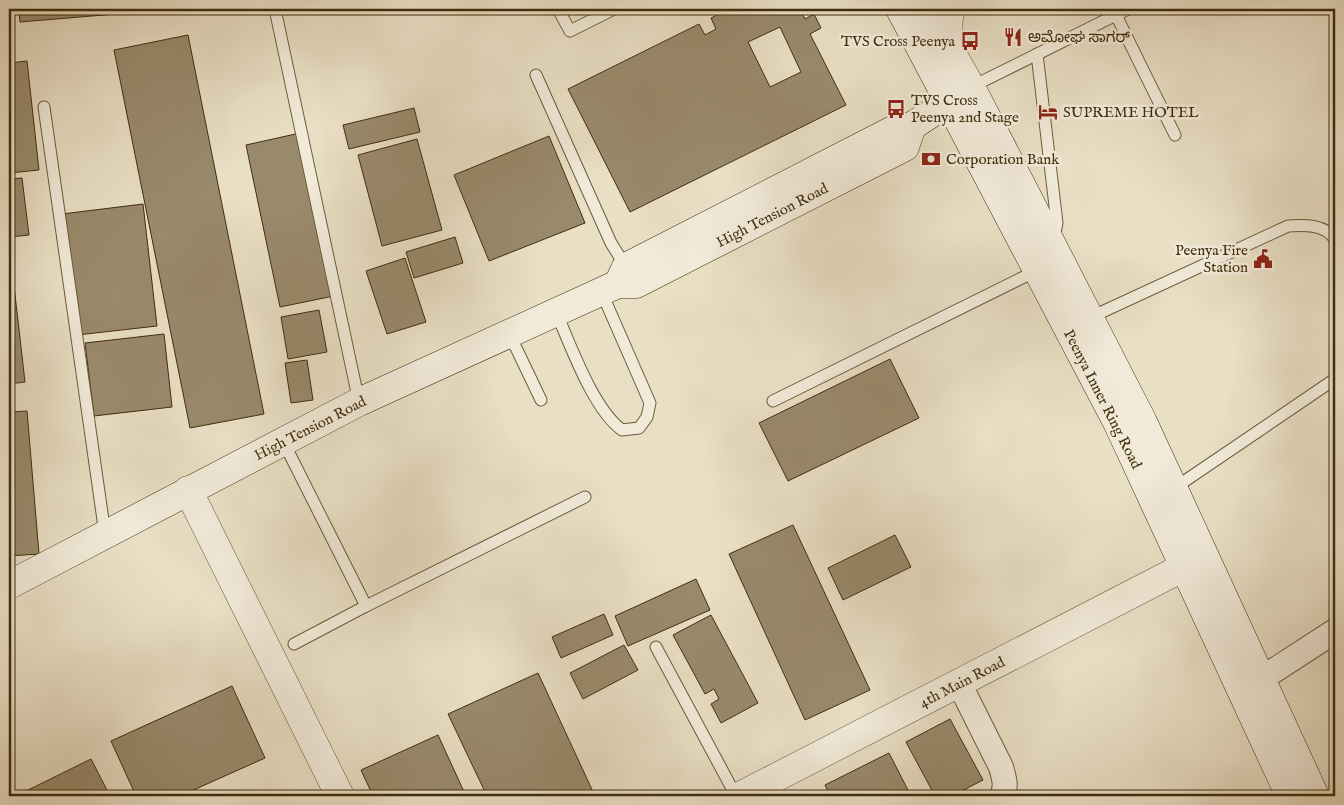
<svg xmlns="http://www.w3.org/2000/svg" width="1344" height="805" font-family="'IM FELL English','Noto Sans Kannada',serif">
  <rect width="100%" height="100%" fill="#e9dfc5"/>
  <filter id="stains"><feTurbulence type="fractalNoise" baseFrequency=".004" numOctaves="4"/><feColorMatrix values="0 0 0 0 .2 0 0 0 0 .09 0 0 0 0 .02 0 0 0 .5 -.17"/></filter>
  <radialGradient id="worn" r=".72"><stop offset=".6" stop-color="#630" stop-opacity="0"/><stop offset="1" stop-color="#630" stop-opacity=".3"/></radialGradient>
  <g fill="#998a6c" stroke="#422d0b" fill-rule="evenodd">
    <path d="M19,9H140V12L20,22Z"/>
    <path d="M729,9H800L805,19L814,14L821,28L810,34L846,105L630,212L568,89L699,24L705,35L716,29L711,18ZM780,27L801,72L770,87L748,42Z"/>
    <path d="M188,35L264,414L190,428L114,50Z"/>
    <path d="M27,61L39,170L9,173V63Z"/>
    <path d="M414,108L420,132L349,149L343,125Z"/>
    <path d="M300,133L334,296L280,307L246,145Z"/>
    <path d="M549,136L585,223L489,261L454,175Z"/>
    <path d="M417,139L442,230L382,246L358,155Z"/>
    <path d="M22,178L29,235L9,237V179Z"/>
    <path d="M143,204L157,326L77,335L62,214Z"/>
    <path d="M455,237L463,263L414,278L406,252Z"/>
    <path d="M9,242L25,382L9,384Z"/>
    <path d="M405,258L426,322L387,334L366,271Z"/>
    <path d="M319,310L327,352L288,359L281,317Z"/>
    <path d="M164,334L172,407L94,416L85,343Z"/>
    <path d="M890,359L919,418L788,481L759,423Z"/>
    <path d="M307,360L313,400L291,403L285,363Z"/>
    <path d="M27,411L39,554L9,556V412Z"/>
    <path d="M793,525L870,690L805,720L729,554Z"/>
    <path d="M895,535L911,567L843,600L828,568Z"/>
    <path d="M696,579L710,610L628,646L615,616Z"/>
    <path d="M604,614L613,635L561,658L552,637Z"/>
    <path d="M711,615L758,703L721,723L711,704L719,699L714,689L705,694L673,635Z"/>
    <path d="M624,645L638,670L583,699L570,673Z"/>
    <path d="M538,673L595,796H487L448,714Z"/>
    <path d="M232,686L265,758L180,796H136L111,741Z"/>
    <path d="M950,719L983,780L952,796H935L906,742Z"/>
    <path d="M438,735L466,796H373L361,770Z"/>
    <path d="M889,753L911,796H830L825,785Z"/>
    <path d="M91,759L110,796H16Z"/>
  </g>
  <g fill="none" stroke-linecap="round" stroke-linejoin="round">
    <g stroke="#6c5a3a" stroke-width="13">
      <g id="service">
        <path d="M275,9L359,402"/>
        <path d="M558,9L570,31L614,9"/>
        <path d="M1116,15L1175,135"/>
        <path d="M1037,54L1057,223L1055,233L1049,235"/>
        <path d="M536,75L611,243L626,267"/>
        <path d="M971,87L1128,9"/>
        <path d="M44,107L105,534"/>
        <path d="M556,312C571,346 593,409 622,430L639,428L647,417L650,403L601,291"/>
        <path d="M1089,318L1288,226C1305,225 1326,224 1335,240"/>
        <path d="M509,333L541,400"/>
        <path d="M773,401L1038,270"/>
        <path d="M283,441L366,606L585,497"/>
        <path d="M1173,489L1335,379"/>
        <path d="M294,644L366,606"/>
        <path d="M656,647L736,796"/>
      </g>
    </g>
    <g stroke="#6c5a3a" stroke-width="26">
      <g id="minor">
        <path d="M1261,679L1335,631"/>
        <path d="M959,683L1001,767C1004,778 1007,786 1002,796"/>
      </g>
    </g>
    <g stroke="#6c5a3a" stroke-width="29">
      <g id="tertiary">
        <path d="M936,51L946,45L950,9"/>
        <path d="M188,490L340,796"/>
        <path d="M740,796L1184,567"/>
      </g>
    </g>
    <g stroke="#422d0b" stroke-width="29">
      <g id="secondary">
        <path d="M900,9L1118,424L1290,796"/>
        <path d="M927,9L971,87L1143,422L1315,796"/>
        <path d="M618,284L626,267L893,130L912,126L964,92"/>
        <path d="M9,585L359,402L618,284H636L905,147L912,126"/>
      </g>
    </g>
    <use href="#service" stroke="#f1ead9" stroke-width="11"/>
    <use href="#minor" stroke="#f1ead9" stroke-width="24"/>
    <use href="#tertiary" stroke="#f1ead9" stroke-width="28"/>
    <use href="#secondary" stroke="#f1ead9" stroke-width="28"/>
  </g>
  <defs>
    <g id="restaurant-bare" transform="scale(1.5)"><path d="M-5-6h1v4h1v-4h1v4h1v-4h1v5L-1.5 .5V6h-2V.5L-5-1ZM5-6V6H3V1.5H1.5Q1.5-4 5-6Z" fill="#8f2418" stroke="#f1ead9" stroke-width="2.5" paint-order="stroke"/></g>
    <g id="bus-bare" transform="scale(1.5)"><path d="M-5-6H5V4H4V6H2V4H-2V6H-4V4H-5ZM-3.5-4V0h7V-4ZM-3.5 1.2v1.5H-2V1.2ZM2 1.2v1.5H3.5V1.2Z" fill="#8f2418" stroke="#f1ead9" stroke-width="2.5" paint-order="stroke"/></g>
    <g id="hotel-bare" transform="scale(1.5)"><path d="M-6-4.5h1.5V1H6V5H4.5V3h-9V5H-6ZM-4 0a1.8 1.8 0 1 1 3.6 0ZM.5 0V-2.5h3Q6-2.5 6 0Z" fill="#8f2418" stroke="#f1ead9" stroke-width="2.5" paint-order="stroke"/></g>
    <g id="bank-bare" transform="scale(1.5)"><path d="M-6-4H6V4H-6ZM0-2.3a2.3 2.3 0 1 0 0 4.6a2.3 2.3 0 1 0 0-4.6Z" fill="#8f2418" stroke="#f1ead9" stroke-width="2.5" paint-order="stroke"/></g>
    <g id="civic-bare" transform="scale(1.5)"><path d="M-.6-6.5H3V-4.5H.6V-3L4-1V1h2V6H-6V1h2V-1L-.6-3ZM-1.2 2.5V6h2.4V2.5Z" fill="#8f2418" stroke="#f1ead9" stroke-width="2.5" paint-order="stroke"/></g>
  </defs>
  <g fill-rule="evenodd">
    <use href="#restaurant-bare" x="1013" y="37"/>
    <use href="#bus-bare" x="970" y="41"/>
    <use href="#bus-bare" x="896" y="109"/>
    <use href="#hotel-bare" x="1048" y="112"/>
    <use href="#bank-bare" x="931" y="159"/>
    <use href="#civic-bare" x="1263" y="259"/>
  </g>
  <g text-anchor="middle" stroke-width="5" stroke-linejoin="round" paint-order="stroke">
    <g font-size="15" fill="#422d0b" stroke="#f1ead9" text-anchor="start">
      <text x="1028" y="42">ಅಮೋಘ ಸಾಗರ್</text>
      <text x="955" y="46" text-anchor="end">TVS Cross Peenya</text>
      <text x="911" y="105">TVS Cross<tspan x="911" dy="17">Peenya 2nd Stage</tspan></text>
      <text x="1063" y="117">SUPREME HOTEL</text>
      <text x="946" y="164">Corporation Bank</text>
      <text x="1248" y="255" text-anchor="end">Peenya Fire<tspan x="1248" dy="17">Station</tspan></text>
    </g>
    <g font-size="15" fill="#422d0b" stroke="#f1ead9">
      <text transform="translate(772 215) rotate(-27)" y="5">High Tension Road</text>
      <text transform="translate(1103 399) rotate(63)" y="5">Peenya Inner Ring Road</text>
      <text transform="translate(310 428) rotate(-27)" y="5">High Tension Road</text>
      <text transform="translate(962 682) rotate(-27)" y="5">4th Main Road</text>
    </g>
  </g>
  <rect width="1344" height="805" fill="none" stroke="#e9dfc5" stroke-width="30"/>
  <rect x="10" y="10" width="1324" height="785" fill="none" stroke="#422d0b" stroke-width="2.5"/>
  <rect x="15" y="15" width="1314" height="775" fill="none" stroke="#422d0b"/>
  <rect width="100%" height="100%" filter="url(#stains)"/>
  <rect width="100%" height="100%" fill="url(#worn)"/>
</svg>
